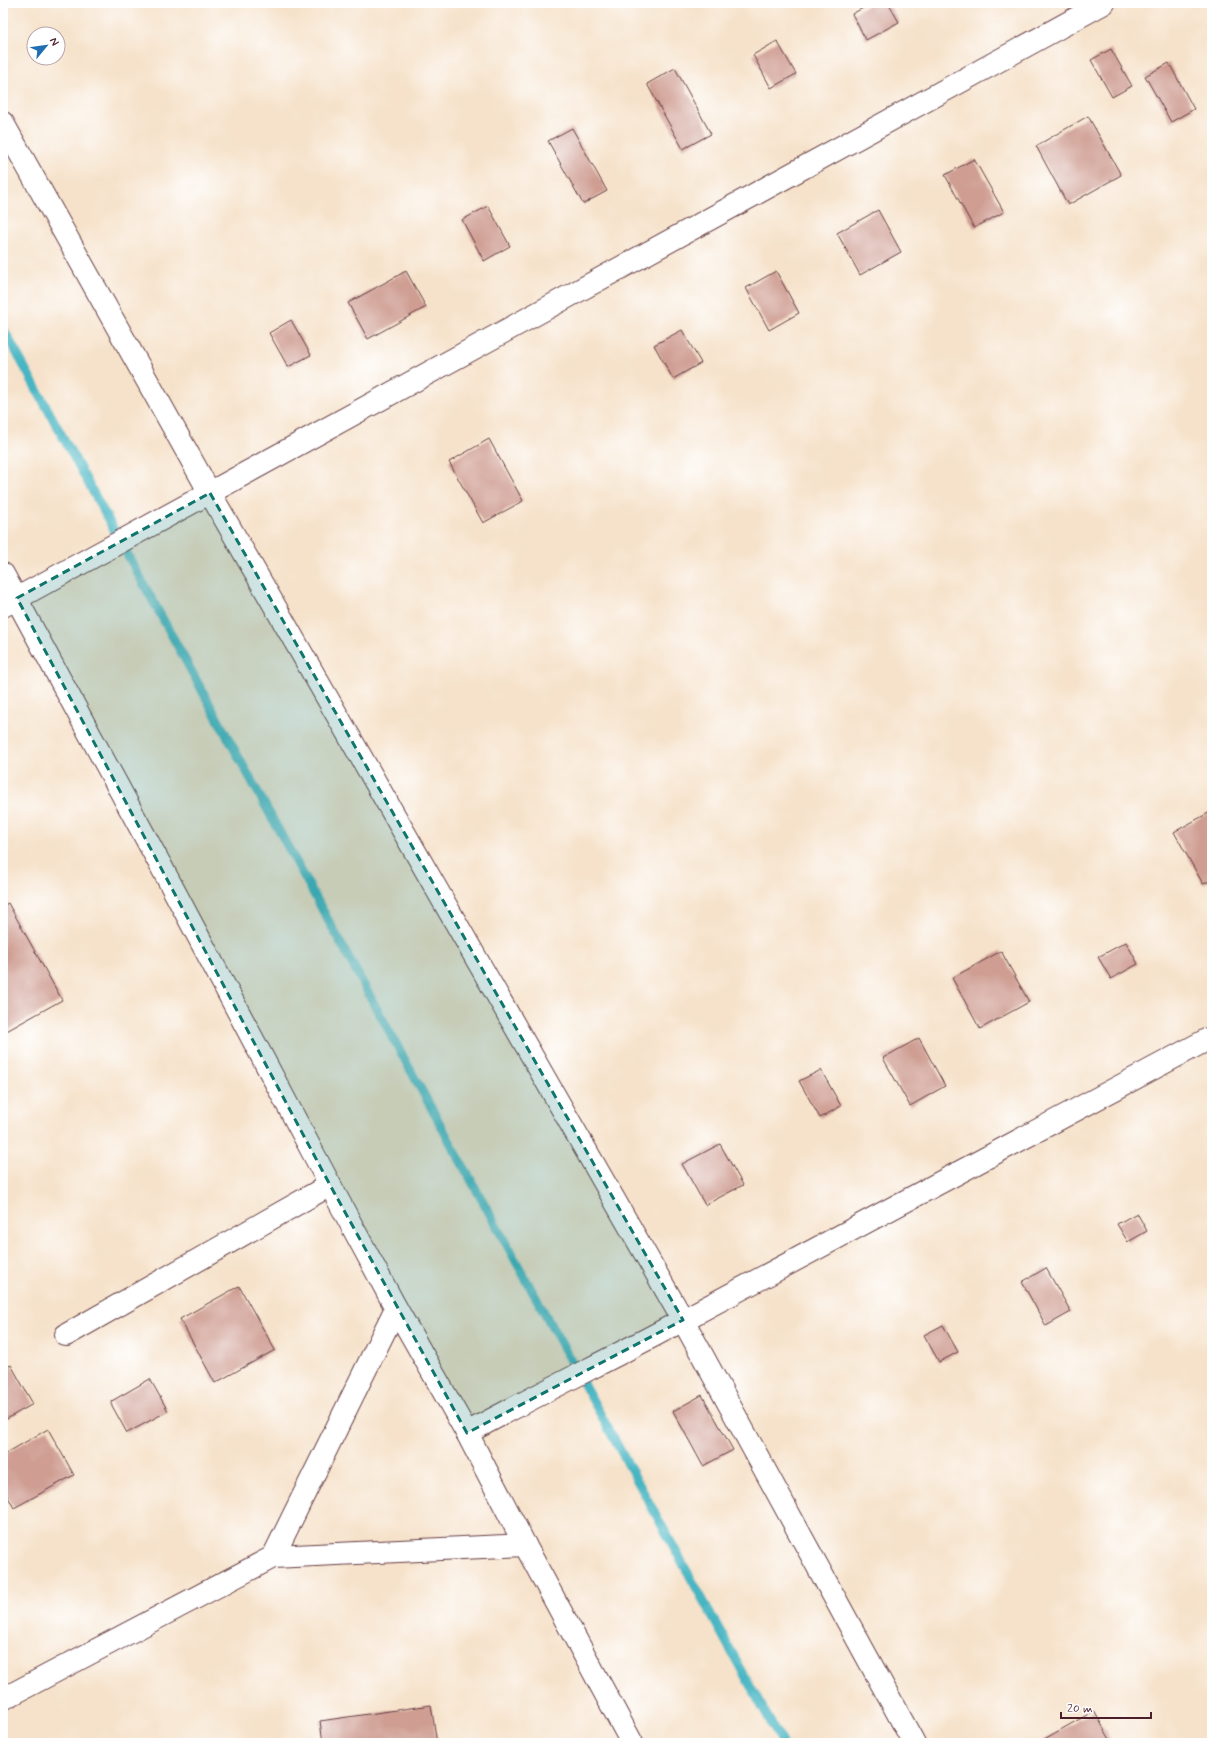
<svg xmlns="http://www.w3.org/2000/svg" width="1215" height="1746" font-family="Mynerve,sans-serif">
  <rect width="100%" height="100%" fill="#fff"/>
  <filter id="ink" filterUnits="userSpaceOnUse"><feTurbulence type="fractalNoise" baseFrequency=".025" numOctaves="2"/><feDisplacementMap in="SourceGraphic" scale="8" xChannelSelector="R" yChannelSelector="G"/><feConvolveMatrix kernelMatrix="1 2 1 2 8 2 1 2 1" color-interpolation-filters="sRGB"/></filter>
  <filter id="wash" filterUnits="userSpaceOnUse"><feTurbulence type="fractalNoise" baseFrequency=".012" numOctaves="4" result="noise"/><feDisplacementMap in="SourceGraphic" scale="16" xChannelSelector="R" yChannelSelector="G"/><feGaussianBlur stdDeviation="0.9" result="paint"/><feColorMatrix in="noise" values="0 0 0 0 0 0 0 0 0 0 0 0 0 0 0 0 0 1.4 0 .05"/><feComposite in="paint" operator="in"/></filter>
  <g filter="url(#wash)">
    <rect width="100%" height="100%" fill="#f6e2ca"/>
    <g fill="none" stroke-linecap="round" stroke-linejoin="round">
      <path stroke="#47b5c2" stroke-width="9" d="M3,328L450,1142L782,1743"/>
    </g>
    <g id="blocks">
      <g fill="#cf9d92">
        <path d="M872,3H888L899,22L866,40L852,14Z"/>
        <path d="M777,41L796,74L771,88L753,55Z"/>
        <path d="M1111,49L1132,86L1112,97L1091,60Z"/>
        <path d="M1169,63L1194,109L1171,122L1145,76Z"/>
        <path d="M675,68L711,134L683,149L647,84Z"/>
        <path d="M1088,116L1121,175L1068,205L1036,146Z"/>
        <path d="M572,128L607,191L583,204L548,141Z"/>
        <path d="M974,159L1004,212L974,228L945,175Z"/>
        <path d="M488,206L510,246L484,261L462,220Z"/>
        <path d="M878,210L901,252L860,275L837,233Z"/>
        <path d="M406,271L426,307L368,339L348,303Z"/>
        <path d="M776,271L799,313L769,330L746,288Z"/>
        <path d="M291,320L311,355L288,367L269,333Z"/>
        <path d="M682,330L701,363L673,379L654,345Z"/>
        <path d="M489,439L523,501L483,523L449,462Z"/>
        <path d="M1212,811V880L1203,884L1174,832Z"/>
        <path d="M8,903L62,1000L3,1033V906Z"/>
        <path d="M1126,942L1138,964L1111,979L1098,957Z"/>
        <path d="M1001,951L1029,1002L980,1029L952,978Z"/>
        <path d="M919,1038L945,1086L910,1106L883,1058Z"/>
        <path d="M821,1070L841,1106L820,1118L799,1081Z"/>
        <path d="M720,1144L743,1185L705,1205L682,1164Z"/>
        <path d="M1137,1213L1147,1231L1128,1242L1117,1224Z"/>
        <path d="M1046,1268L1071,1312L1046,1326L1022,1282Z"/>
        <path d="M239,1286L275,1350L215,1383L180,1319Z"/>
        <path d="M943,1325L958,1352L939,1362L924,1335Z"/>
        <path d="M11,1365L33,1404L3,1421V1369Z"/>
        <path d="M150,1379L168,1411L127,1433L110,1402Z"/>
        <path d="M702,1395L733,1450L703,1466L673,1411Z"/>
        <path d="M48,1429L74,1475L14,1508L3,1488V1455Z"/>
        <path d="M431,1705L437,1743H323L320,1721Z"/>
        <path d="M1094,1711L1112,1743H1037Z"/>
      </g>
    </g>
  </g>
  <g filter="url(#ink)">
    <use href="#blocks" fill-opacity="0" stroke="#643c43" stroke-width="1"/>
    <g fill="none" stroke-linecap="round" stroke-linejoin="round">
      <g stroke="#643c43" stroke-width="24">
        <g id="minor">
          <path d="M3,123L210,493L683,1320L914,1743"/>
          <path d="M3,574L161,866L330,1185L396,1308L467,1433L525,1545L632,1743"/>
          <path d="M3,606L1104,3"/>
          <path d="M66,1335L330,1185"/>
          <path d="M467,1433C529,1399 592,1368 655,1335L1212,1037"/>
          <path d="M273,1557L396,1308"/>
          <path d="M3,1699L273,1557L525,1545"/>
        </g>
      </g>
      <use href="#minor" stroke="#fff" stroke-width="22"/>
    </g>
  </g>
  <path fill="#0f766e" fill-opacity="0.2" stroke="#0f766e" stroke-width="3" stroke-dasharray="8 5" stroke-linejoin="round" d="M210,493L683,1320L467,1433L330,1185L17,598Z"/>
  <rect width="1215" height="1746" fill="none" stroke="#fff" stroke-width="16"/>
  <g transform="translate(46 46) rotate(61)"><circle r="19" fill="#ffffff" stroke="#b7a5aa"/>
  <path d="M0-3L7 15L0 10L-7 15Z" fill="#1f6fb2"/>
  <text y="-6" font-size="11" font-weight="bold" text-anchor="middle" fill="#4a1f2b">N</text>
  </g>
  <path d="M1061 1712v6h90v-6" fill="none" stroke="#4a1f2b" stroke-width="2"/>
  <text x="1067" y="1712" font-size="12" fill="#4a1f2b" stroke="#ffffff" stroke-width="3" paint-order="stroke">20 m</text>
</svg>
